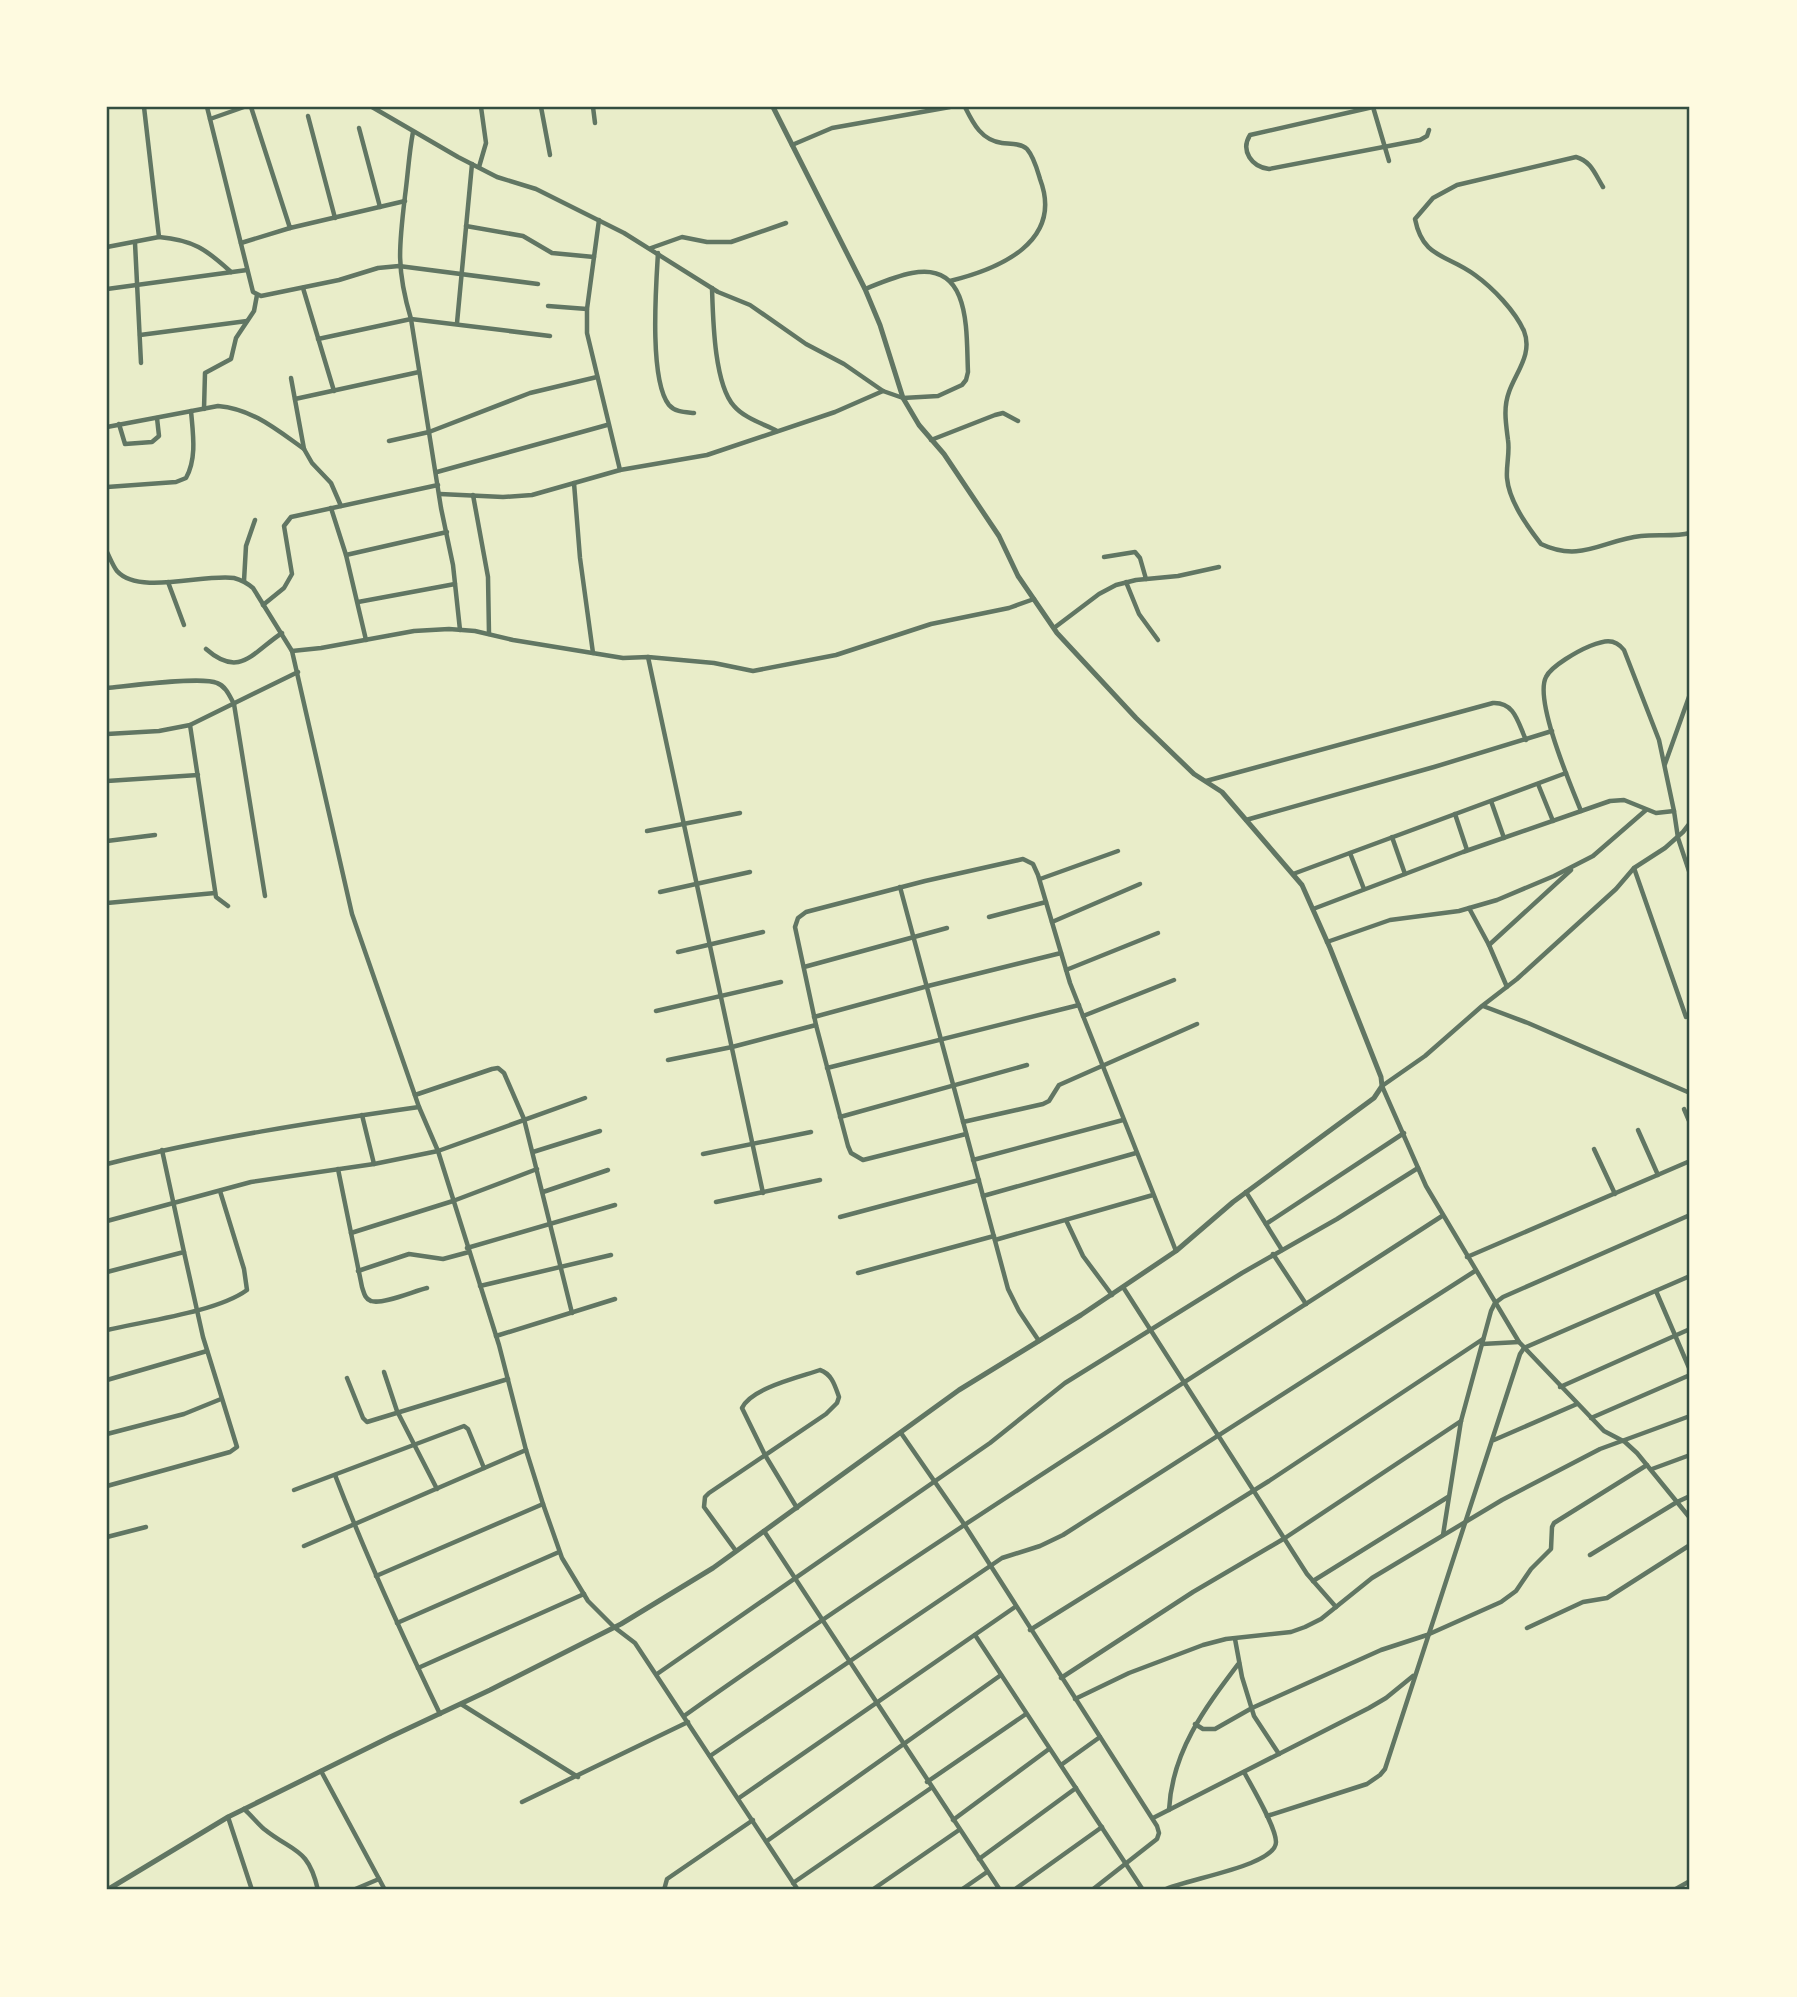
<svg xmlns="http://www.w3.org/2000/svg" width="1797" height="1997" font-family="'Space Grotesk',sans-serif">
  <rect width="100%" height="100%" fill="#e9edc9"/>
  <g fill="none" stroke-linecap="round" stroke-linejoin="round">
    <g stroke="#617663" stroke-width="4.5">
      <path d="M207,107L253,292L261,296L339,280L378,268L399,266L538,284"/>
      <path d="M251,107L290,228L405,201"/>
      <path d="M372,107L458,157L497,177L536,189L624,233L718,292L750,305L806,344L844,364L883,391L903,398L938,396L962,385L966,380L968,372C966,333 972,261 912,273C896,276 880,283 865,289"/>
      <path d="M541,107L550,155"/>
      <path d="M593,107L595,123"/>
      <path d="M1373,107L1250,135C1240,151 1252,167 1269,169L1420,140L1427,136L1429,130"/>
      <path d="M1373,107L1389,161"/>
      <path d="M308,116L335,218"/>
      <path d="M210,119L244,107"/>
      <path d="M359,128L380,207"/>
      <path d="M413,132C409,153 408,174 405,196C399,246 396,269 411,319L441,508L453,565L460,630"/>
      <path d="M792,145L832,128L950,107"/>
      <path d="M479,167L486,143L481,107"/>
      <path d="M1603,187C1595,174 1591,161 1576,157L1457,185L1433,198L1415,219C1423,259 1447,254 1475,275C1493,288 1515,311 1524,331C1533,354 1516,372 1509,392C1503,408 1506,424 1508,440C1510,453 1506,465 1507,478C1509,501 1527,526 1541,544C1581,563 1603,540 1641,536C1658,534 1674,537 1690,533"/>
      <path d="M599,220L587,309V333L620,470"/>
      <path d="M466,226L523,236L552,253L594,257"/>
      <path d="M159,237C193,240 206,249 231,272"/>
      <path d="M135,243L141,363"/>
      <path d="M241,243L290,228"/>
      <path d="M107,247L159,237L144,107"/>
      <path d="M651,248L682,237L707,242H731L786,223"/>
      <path d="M658,253C656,286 649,380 669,405C675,412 685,412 694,413"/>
      <path d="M950,281C999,269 1064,242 1040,179C1037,169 1034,157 1027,149C1021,143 1010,144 1002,143C981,140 973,123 965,107"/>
      <path d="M303,288L334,391"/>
      <path d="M712,288C713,318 714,384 734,406C744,418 764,424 777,431"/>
      <path d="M107,289L247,270"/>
      <path d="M548,306L587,309"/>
      <path d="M457,323L472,164"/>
      <path d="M140,335L247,321"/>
      <path d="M318,339L411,319L550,336"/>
      <path d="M291,378L304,449L312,463L331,483L341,506"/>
      <path d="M295,399L419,372"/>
      <path d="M204,409L205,373L231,359L236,338L254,311L257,295"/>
      <path d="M119,424L125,444L152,442L159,436L157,418"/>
      <path d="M107,427L218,406C253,409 277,430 304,449"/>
      <path d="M931,440L995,415L1003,413L1018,421"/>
      <path d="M389,441L429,432L530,393L597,377"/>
      <path d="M437,472L607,425"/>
      <path d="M574,483L580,558L593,653"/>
      <path d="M107,487L176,482L186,478C197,458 193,434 191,411"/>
      <path d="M440,494L503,497L532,495L620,470L707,455L835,412L883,391"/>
      <path d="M473,495L488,577L489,634"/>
      <path d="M331,508L346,555L366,640"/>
      <path d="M107,552C110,558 113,566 117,571C139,596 206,573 234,578C242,580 247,583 253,588L292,651L321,648L414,631L449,629L475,631L513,640L623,658L648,657L714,663L753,671L836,655L931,624L1009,608L1034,599"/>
      <path d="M346,555L447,532"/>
      <path d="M1104,557L1135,552L1140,558L1146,579"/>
      <path d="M244,581L246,546L255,520"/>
      <path d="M168,582L184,625"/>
      <path d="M1126,582L1139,614L1158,640"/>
      <path d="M358,602L455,584"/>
      <path d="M263,605L284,588L292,574L284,526L291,517L438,485"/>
      <path d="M1054,628L1099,594L1116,585L1136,580L1178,576L1219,567"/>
      <path d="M206,649C240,679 253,652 282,633"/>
      <path d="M292,651L352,914L419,1107L438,1151L499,1345L526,1450L543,1504L562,1558L588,1601L614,1627L635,1643L798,1890"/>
      <path d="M648,657L763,1193"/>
      <path d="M107,688C128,686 202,676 217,683C226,686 230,697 234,704L265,896"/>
      <path d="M190,725L216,897L228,906"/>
      <path d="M107,734L159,731L190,725L298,672"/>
      <path d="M1665,764L1690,694"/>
      <path d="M107,781L198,775"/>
      <path d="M1206,781L1493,703C1515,702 1518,723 1526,740"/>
      <path d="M1538,784L1553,821"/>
      <path d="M1491,801L1504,838"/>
      <path d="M1581,811C1571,786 1534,700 1546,677C1551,666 1578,651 1590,646C1603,641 1614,637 1624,650L1659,740L1674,811L1678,838L1690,874"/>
      <path d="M1455,814L1467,850"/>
      <path d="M1246,820L1434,767L1552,731"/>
      <path d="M1690,823L1683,832L1665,848L1634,868L1616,889L1517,979L1482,1006L1425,1056L1382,1086L1426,1186L1519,1342L1604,1431L1625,1442L1637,1453L1690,1518"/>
      <path d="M647,831L740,813"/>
      <path d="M1392,837L1405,874"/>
      <path d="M107,841L155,835"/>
      <path d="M1350,853L1364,889"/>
      <path d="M1634,868L1686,1017"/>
      <path d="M1293,874L1566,773"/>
      <path d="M1040,879L1118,851"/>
      <path d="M900,887L1008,1289L1019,1311L1039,1341"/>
      <path d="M660,892L750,872"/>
      <path d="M107,903L215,893"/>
      <path d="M1469,908L1489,945L1507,987"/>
      <path d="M1313,909L1463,852L1610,801L1624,800L1656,813L1674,811"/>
      <path d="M989,917L1046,902"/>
      <path d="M1052,922L1140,884"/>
      <path d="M1327,942L1390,920L1459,911L1497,900L1554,876L1593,856L1646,810"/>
      <path d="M1489,945L1571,870"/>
      <path d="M678,952L763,932"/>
      <path d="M804,967L947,928"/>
      <path d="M1066,970L1158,933"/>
      <path d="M1483,1006L1528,1023L1690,1093"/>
      <path d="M656,1011L781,982"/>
      <path d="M1083,1016L1174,980"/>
      <path d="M814,1017L928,986L1061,953"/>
      <path d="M668,1060L732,1047L816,1025"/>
      <path d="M827,1068L1079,1005"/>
      <path d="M415,1095L492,1069L498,1068L504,1073L524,1119L572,1313"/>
      <path d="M1684,1109L1690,1123"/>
      <path d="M362,1115L374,1164"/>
      <path d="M840,1117L1027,1065"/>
      <path d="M963,1122L1043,1104L1049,1101L1059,1085L1197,1024"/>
      <path d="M1638,1130L1658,1175"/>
      <path d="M966,1134L863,1160L851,1153L848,1146L816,1025L795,927L798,918L806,912L925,881L1023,859L1033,864L1038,875L1070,983L1176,1251"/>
      <path d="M1594,1149L1615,1194"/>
      <path d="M533,1152L600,1131"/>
      <path d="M703,1154L811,1132"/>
      <path d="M973,1160L1123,1120"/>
      <path d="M107,1164C209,1138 314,1122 419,1107"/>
      <path d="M338,1169L362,1287C364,1293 365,1299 371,1301C382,1305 414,1291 427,1288"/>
      <path d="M543,1192L608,1170"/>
      <path d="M1246,1192L1282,1250"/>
      <path d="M983,1196L1136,1153"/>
      <path d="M716,1202L820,1180"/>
      <path d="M840,1217L979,1180"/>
      <path d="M1066,1220L1083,1256L1112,1295"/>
      <path d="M107,1221L251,1182L374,1164L438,1151L585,1098"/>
      <path d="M1266,1224L1404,1133"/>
      <path d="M351,1233L453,1201L537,1169"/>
      <path d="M995,1240L1153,1195"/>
      <path d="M467,1248L615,1205"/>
      <path d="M1273,1254L1306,1304"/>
      <path d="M1467,1257L1690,1161"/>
      <path d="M358,1271L409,1254L443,1259L469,1252"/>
      <path d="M107,1272L184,1252L162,1150"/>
      <path d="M858,1273L994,1236"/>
      <path d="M480,1286L611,1255"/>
      <path d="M1123,1287L1307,1574L1336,1607"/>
      <path d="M1656,1291L1690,1370"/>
      <path d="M107,1330C145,1321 217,1312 247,1290L244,1269L220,1191"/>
      <path d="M496,1336L615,1299"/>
      <path d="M1482,1344L1519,1342"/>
      <path d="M384,1372L397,1411L437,1489"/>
      <path d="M347,1378L363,1418L367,1422L508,1379"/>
      <path d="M107,1380L207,1351"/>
      <path d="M1560,1387L1690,1329"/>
      <path d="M1591,1418L1690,1375"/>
      <path d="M901,1433L964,1524L1157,1826L1159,1833L1157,1839L1092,1890"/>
      <path d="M107,1434L184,1414L221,1399"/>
      <path d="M1494,1440L1577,1404"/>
      <path d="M1652,1469L1690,1455"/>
      <path d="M335,1475C366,1556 402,1635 440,1714"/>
      <path d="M107,1486L230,1452L237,1447L203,1337L184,1252"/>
      <path d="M294,1490L464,1426L468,1429L484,1468"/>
      <path d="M764,1531L1000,1890"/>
      <path d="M1443,1535L1461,1421L1491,1311L1495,1303L1503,1297L1690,1215"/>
      <path d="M107,1537L146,1527"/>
      <path d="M304,1546L526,1450"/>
      <path d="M736,1551L704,1507L705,1497L709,1493L826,1414L837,1403L839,1397C835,1386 832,1374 820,1370C800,1377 751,1388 742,1408L765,1455L797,1508"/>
      <path d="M1590,1555L1677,1502L1690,1496"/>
      <path d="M376,1576L543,1504"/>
      <path d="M1313,1581L1448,1497"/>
      <path d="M397,1623L559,1552"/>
      <path d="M1527,1628L1583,1602L1607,1598L1690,1545"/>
      <path d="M1030,1630L1269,1481L1483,1339"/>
      <path d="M975,1635L1143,1890"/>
      <path d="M1235,1639L1242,1677L1254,1716L1279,1754"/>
      <path d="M418,1668L584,1594"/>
      <path d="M657,1674L990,1443L1065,1383L1242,1273L1337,1219L1418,1168"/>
      <path d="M1061,1678L1193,1592L1285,1538L1461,1421"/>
      <path d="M1075,1699L1129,1673L1203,1645L1226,1639L1291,1632L1305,1627L1321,1619L1372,1578L1502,1500L1600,1449L1690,1416"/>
      <path d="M461,1704L578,1777"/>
      <path d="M684,1716C931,1541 1188,1381 1442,1216"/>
      <path d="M1195,1724L1203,1729H1215L1252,1708L1381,1650L1427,1635L1501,1602L1516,1591L1531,1569L1551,1549L1552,1527L1554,1523L1647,1465"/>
      <path d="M710,1756L1002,1558L1040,1546L1063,1535L1475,1271"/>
      <path d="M1061,1765L1100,1737"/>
      <path d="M321,1771L385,1890"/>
      <path d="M927,1782L1026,1714"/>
      <path d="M739,1798L1015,1607"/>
      <path d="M522,1802L688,1722"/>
      <path d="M244,1809C251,1815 257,1823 264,1829C294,1853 308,1847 318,1890"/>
      <path d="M1169,1810C1172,1751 1205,1708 1239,1663"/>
      <path d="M1267,1816L1367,1784L1380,1775L1385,1769L1520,1354L1524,1348L1690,1276"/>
      <path d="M228,1817L252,1890"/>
      <path d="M1153,1818L1369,1708L1386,1698L1413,1676"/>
      <path d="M953,1820L1049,1749"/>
      <path d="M767,1841L1001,1675"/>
      <path d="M979,1859L1076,1788"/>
      <path d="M793,1883L931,1788"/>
      <path d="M353,1890L379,1879"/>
      <path d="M664,1890L667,1879L753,1820"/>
      <path d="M872,1890L959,1830"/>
      <path d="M961,1890L987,1872"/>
      <path d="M1014,1890L1102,1827"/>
      <path d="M1164,1890C1185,1879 1276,1866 1276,1842C1276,1827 1252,1787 1244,1772"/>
      <path d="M1674,1890L1690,1881"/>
    </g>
    <path stroke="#617663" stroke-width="5" d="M107,1890L228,1817L390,1737L490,1690L621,1624L713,1568L959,1390L1081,1315L1176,1251L1233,1202L1374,1098L1382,1086L1381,1077L1330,948L1302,885L1222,792L1194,774L1136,718L1057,633L1018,576L999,536L944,454L919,425L903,398L880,325L865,289L773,107"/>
  </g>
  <rect width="1797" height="1997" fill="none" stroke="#fefae0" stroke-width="217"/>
  <rect x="108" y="108" width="1580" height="1780" fill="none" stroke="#344e41" stroke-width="2.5"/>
</svg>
